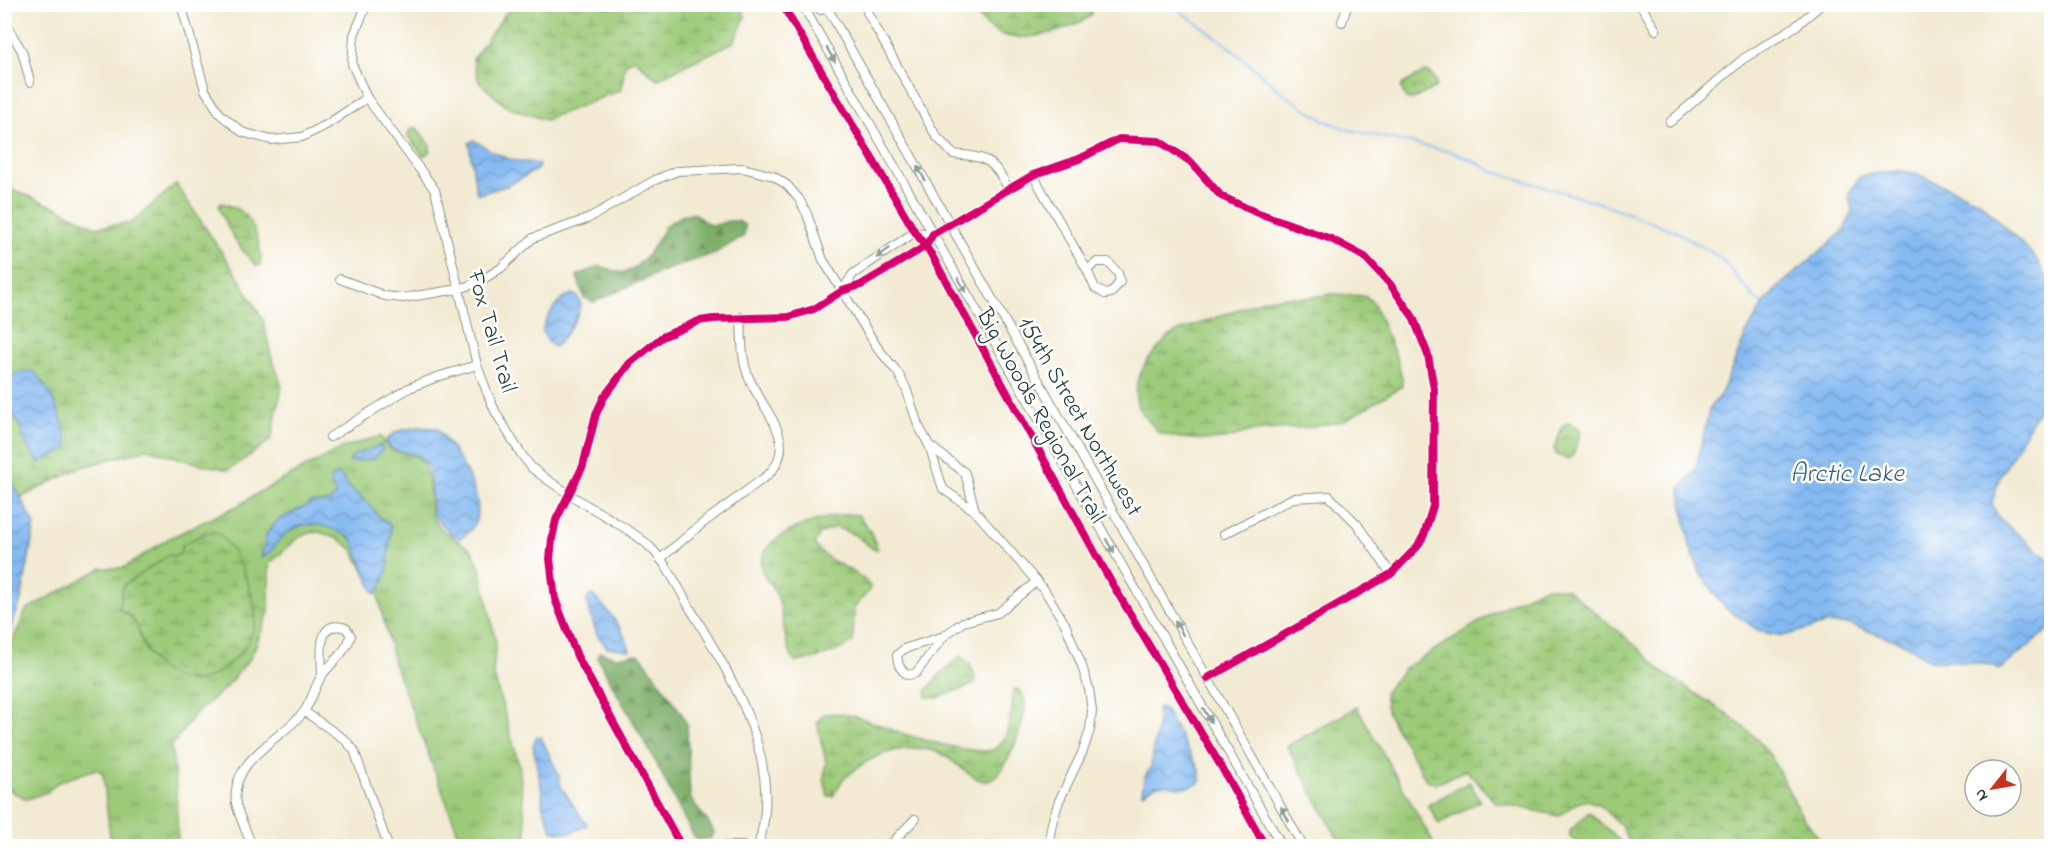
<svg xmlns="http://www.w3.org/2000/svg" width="2056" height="851" font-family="'Indie Flower',sans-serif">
  <defs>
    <pattern id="grass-tufts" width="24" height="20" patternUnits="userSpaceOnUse" patternTransform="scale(1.5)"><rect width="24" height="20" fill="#9dcb79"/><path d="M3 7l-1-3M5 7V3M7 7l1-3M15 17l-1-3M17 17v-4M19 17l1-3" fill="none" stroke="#7fa664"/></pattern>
    <pattern id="forest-firs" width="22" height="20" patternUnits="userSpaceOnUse" patternTransform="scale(1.5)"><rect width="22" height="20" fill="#7eaf69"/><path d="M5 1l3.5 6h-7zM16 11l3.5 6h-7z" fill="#679057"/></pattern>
    <pattern id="wetland-marsh" width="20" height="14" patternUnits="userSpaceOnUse" patternTransform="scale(1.5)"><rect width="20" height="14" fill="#9dcb79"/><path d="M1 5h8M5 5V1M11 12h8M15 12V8" fill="none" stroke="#7fa664"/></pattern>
    <pattern id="park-crowns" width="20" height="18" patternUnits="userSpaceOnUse" patternTransform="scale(1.5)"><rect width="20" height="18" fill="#9dcb79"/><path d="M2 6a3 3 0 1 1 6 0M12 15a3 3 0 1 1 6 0" fill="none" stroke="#7fa664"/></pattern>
    <pattern id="water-waves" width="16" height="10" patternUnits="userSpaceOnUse" patternTransform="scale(1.5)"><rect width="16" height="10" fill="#84b9f2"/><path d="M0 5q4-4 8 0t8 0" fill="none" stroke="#6b98c5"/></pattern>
  </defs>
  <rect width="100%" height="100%" fill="#fff"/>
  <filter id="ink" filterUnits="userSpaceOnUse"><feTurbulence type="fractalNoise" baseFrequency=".0167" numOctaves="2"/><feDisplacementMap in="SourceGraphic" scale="12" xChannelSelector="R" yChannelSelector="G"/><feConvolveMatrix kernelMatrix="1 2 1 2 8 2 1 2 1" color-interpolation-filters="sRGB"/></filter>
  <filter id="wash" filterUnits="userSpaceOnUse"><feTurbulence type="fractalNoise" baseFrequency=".008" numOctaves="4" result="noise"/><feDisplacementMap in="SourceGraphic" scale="24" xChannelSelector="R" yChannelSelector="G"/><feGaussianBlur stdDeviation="1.35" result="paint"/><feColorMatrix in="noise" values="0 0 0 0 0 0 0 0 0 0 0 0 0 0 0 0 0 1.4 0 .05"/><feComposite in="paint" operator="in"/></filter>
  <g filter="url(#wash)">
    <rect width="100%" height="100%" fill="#f2ead2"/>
    <g fill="url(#grass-tufts)" stroke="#5e8456" stroke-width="1.5">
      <path d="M380,436L392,451L417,457L424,465L428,477L431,516L443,531L471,549L480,567L496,642L493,672L519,765L528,846H463L394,663L378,596L352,549L339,539L319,532L309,533L298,538L269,564V612L251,657L223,690L196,713L171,746L176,788L178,846H111L103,773L96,769L58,782L47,792L27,799L5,788L4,661L26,610L102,568H124L168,539L239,505L258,493L342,448Z"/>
      <path d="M1357,707L1434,844L1430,846H1342L1287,746Z"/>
    </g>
    <g fill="url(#forest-firs)" stroke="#4e764e" stroke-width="1.5">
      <path d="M685,214H696C716,236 719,218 736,221C740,221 742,224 745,225L744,236L715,253L663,271L594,302L584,298L577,276L600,266L621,273L632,270L648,255L666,225Z"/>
      <path d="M600,652L616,657L638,654L643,658L682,714L687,725L690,797C697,811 709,819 714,833L711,838L699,840L695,838C680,813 669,788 656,763C637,727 616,693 597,657Z"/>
    </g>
    <g fill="url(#wetland-marsh)" stroke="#5e8456" stroke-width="1.5">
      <path d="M515,5H743L745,18L734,42L657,79L634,59L625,65L621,90L545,120L507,107L479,82L473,59L505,14Z"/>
      <path d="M970,5H1091L1092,15C1069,30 1023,46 996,32C984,26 978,15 970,5Z"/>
      <path d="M176,184L240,280L263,320L271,355L282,386L271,440L229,470L196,463L147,449L79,468L20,498L5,468L4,189L8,188L58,208L96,227L131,223Z"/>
      <path d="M221,203C229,205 240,209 246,216C255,226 263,252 260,265L257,266C241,251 226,228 219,207Z"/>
      <path d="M1333,294L1366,296L1374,304L1398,362L1402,378V386L1344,421L1311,427L1251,431L1225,439L1208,440L1180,438L1159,433L1138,408L1136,398L1137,382L1146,362L1168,337L1177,332L1266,299L1288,297L1305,298Z"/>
      <path d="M847,514L858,515L869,529L878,549H873L855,535L835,527L820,534L814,543C826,564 855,567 870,586L869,591L854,608L853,642C836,654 816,658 796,662C786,654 784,624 781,610C780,604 779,598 776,593C772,585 764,578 762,569C755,534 821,518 847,514Z"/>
      <path d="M216,532C236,547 257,596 255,622C253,646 220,677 197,681C187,682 174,678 166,673C156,667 145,652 142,641C139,634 138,625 133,620C129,615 123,612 119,608L123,586L169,555L175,556L180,554L182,545L206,533Z"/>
      <path d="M1545,587L1567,589L1637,647L1662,672L1729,715L1755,737L1770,755L1802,816L1825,846H1631L1622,827L1598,804L1587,800L1577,803L1559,816L1495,802L1466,770L1436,784L1426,780L1388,714L1384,693L1404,669L1505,606Z"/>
      <path d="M961,656C970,663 976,672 975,684L938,698L927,697L926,692L939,675Z"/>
      <path d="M1014,689L1020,690C1022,694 1025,699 1025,703C1027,719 1004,782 986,781C973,781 956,762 944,755C913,739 870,754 846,777C840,781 837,790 833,796H828L824,779L826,762L817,722L824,714C853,710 878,726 904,734C921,739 981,757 995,749C1010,740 1012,705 1014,689Z"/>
    </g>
    <g fill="url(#park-crowns)" stroke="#5e8456" stroke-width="1.5">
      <path d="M1425,72L1430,73L1436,83L1435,88L1412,100L1407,99L1401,88L1403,84Z"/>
      <path d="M412,128H417L430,145V151L423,156L408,136L409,131Z"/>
      <path d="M1569,423L1578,427L1581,432L1572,457L1567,459L1557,455L1554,449L1563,425Z"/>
      <path d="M1589,812L1622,843V846H1581L1570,837V831Z"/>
    </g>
    <path fill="#9dcb79" stroke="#5e8456" stroke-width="1.5" d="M1469,782L1480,801L1439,824L1428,805Z"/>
    <g fill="url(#water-waves)" stroke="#527b93" stroke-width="1.5">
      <path d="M474,140C489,150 502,158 519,162C526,163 533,161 539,165L537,170L506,186L478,194L476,190L469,143Z"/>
      <path d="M1899,171L1915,173L1979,201L2036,258L2051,285V378L2038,411L1999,479L1992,503L1999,519L2051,561V628L1999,670L1992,665L1947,660L1942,662L1928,659L1903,643L1848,624H1825L1783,636L1761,632L1725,608L1700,573L1690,546L1680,489L1695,471L1710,407L1721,394L1746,334L1763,305L1777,288L1845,230L1852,210L1848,195L1860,177L1870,174Z"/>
      <path d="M572,294L577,296L581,304C578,318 565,337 554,347L548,342L542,330C550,313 554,302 572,294Z"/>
      <path d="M33,371C51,388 66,424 68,448L39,463L27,446L19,424L6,406L5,383L17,373Z"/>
      <path d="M419,427L437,428C456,453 503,515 460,538L451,534L433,515L429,467L417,455L392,449L386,441C394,430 406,429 419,427Z"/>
      <path d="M381,445L383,448L374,459L351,462L349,461L354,455Z"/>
      <path d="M5,468L35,525L21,600L5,645Z"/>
      <path d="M339,473L348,486L371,506L378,516L389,524L391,528L387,572L379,591L374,593L352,539C328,525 305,515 281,538C274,546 271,554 261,558L267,533L279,519L312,503L330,502L336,494L330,484L331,478Z"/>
      <path d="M592,595C608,609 624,630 630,650L607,647L597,635L587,602L588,597Z"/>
      <path d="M1161,707L1165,710L1200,771V782C1179,795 1168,780 1155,786C1149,789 1149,792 1142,793L1144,778L1151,767L1158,720L1157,708Z"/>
      <path d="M537,736L541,737L559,776L561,787L587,825C575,832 566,835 552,830L542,804V792L533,745Z"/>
    </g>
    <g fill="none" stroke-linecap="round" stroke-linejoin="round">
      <path stroke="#84b9f2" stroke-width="2" d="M1171,4L1227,45L1284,94L1322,119L1346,129L1452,152L1474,161L1491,171L1606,205L1677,232L1721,258L1751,294L1763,305"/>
    </g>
  </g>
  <g filter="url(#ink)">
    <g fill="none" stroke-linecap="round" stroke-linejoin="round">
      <g stroke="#889483" stroke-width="10">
        <g id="minor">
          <path d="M181,4L205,90L220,114L242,132L271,140L302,137L326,125L367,98"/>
          <path d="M367,4L354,35L352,64L367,98L435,190L477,365L488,395L496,413L521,454L532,468L545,478C565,492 586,505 607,517C622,527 639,535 651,548C669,566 680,592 693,613C734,681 785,764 758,846"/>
          <path d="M802,4L1282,846"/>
          <path d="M814,4L821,10L831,5"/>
          <path d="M825,4L1303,846"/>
          <path d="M1640,4L1656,30"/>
          <path d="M867,12L936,136L953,154C986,157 992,158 1008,188"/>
          <path d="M4,21L22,51L30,82"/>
          <path d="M1342,22L1348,4"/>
          <path d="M1670,122L1743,59L1796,26L1822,4"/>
          <path d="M1033,175L1087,270L1095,288L1105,294L1111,293L1120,282L1118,273L1108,262H1097L1087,270"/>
          <path d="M340,279L385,296L403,298L459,289L479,282L501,268L533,238L587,219L655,180L677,171L743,168L773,176L787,185L799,199L807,214L823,260L877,347L898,373L906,388L918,425L929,445L943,489L975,511L1045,591L1065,624L1082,666L1089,689L1092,711L1090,730L1083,751L1059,801L1052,823L1048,846"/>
          <path d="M842,291L853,274L915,232L933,234"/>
          <path d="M330,437L409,388L437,377L477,365"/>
          <path d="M930,446L965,473L975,511"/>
          <path d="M1224,534L1293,498L1329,496L1357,524L1391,574"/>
          <path d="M660,559L703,523L768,475C801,442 762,410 749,378C741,360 742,337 741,317"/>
          <path d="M944,636L904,649L897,655C898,665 900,670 908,675L916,673L944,636L963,622L998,613L1037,581"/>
          <path d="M305,712L344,739L354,750L388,846"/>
          <path d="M252,846C247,832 239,817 236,803C230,761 278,741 302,714C311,704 314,688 321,677C331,662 346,653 351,636L346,628C315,618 322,657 322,676"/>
          <path d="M681,846L577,656L555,599L550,559L552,539L556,520L583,466L596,414L604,397L630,363L662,337L699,321L713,319L788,317L814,309L842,291L861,285L926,246L933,234L1033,175L1079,159L1119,139L1159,141L1191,162L1221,196L1253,211L1331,239L1365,257L1390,284L1413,317L1428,355L1434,389L1433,506L1424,535L1417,547L1391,574L1208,678"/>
          <path d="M719,846H743"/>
          <path d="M889,846L915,819"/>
        </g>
      </g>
      <use href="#minor" stroke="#fff" stroke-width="8"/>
      <g stroke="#fff" stroke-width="11">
        <g id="cycleway">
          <path d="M782,4L915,232L931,254L1110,580L1222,768L1265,846"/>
          <path d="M681,846L577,656L555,599L550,559L552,539L556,520L583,466L596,414L604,397L630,363L662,337L699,321L713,319L788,317L814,309L842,291L861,285L926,246L933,234L1033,175L1079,159L1119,139L1159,141L1191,162L1221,196L1253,211L1331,239L1365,257L1390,284L1413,317L1428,355L1434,389L1433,506L1424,535L1417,547L1391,574L1208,678"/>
        </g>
      </g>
      <use href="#cycleway" stroke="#d6006c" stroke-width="8"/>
    </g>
    <defs><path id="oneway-solid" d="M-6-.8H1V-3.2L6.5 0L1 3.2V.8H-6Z" transform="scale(1.5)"/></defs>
    <g fill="#8f9e9a">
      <use href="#oneway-solid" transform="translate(831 55) rotate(60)"/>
      <use href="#oneway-solid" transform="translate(921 173) rotate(-120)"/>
      <use href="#oneway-solid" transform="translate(883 253) rotate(144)"/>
      <use href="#oneway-solid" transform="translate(962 285) rotate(60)"/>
      <use href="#oneway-solid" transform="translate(1110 546) rotate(60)"/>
      <use href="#oneway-solid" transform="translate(1179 628) rotate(-120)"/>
      <use href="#oneway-solid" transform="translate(1207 715) rotate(60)"/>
      <use href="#oneway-solid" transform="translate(1285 814) rotate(-119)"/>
    </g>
  </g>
  <g text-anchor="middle" stroke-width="5" stroke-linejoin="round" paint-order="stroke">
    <g font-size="24" fill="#1f3d34" stroke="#fff">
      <text transform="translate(493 331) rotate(74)" y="8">Fox Tail Trail</text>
      <text transform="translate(1042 415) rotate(61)" y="8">Big Woods Regional Trail</text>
      <text transform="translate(1081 416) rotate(60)" y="8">154th Street Northwest</text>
    </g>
    <g font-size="26" font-style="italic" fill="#3d626d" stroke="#fff">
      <text x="1847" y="481">Arctic Lake</text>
    </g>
  </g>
  <rect width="2056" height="851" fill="none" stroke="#fff" stroke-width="24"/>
  <g transform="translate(1993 788) rotate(239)"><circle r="28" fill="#ffffff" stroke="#a5b1ae" stroke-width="1.5"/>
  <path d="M0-4.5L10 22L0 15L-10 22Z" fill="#c8321e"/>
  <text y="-9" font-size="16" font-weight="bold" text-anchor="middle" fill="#1f3d34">N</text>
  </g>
</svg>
